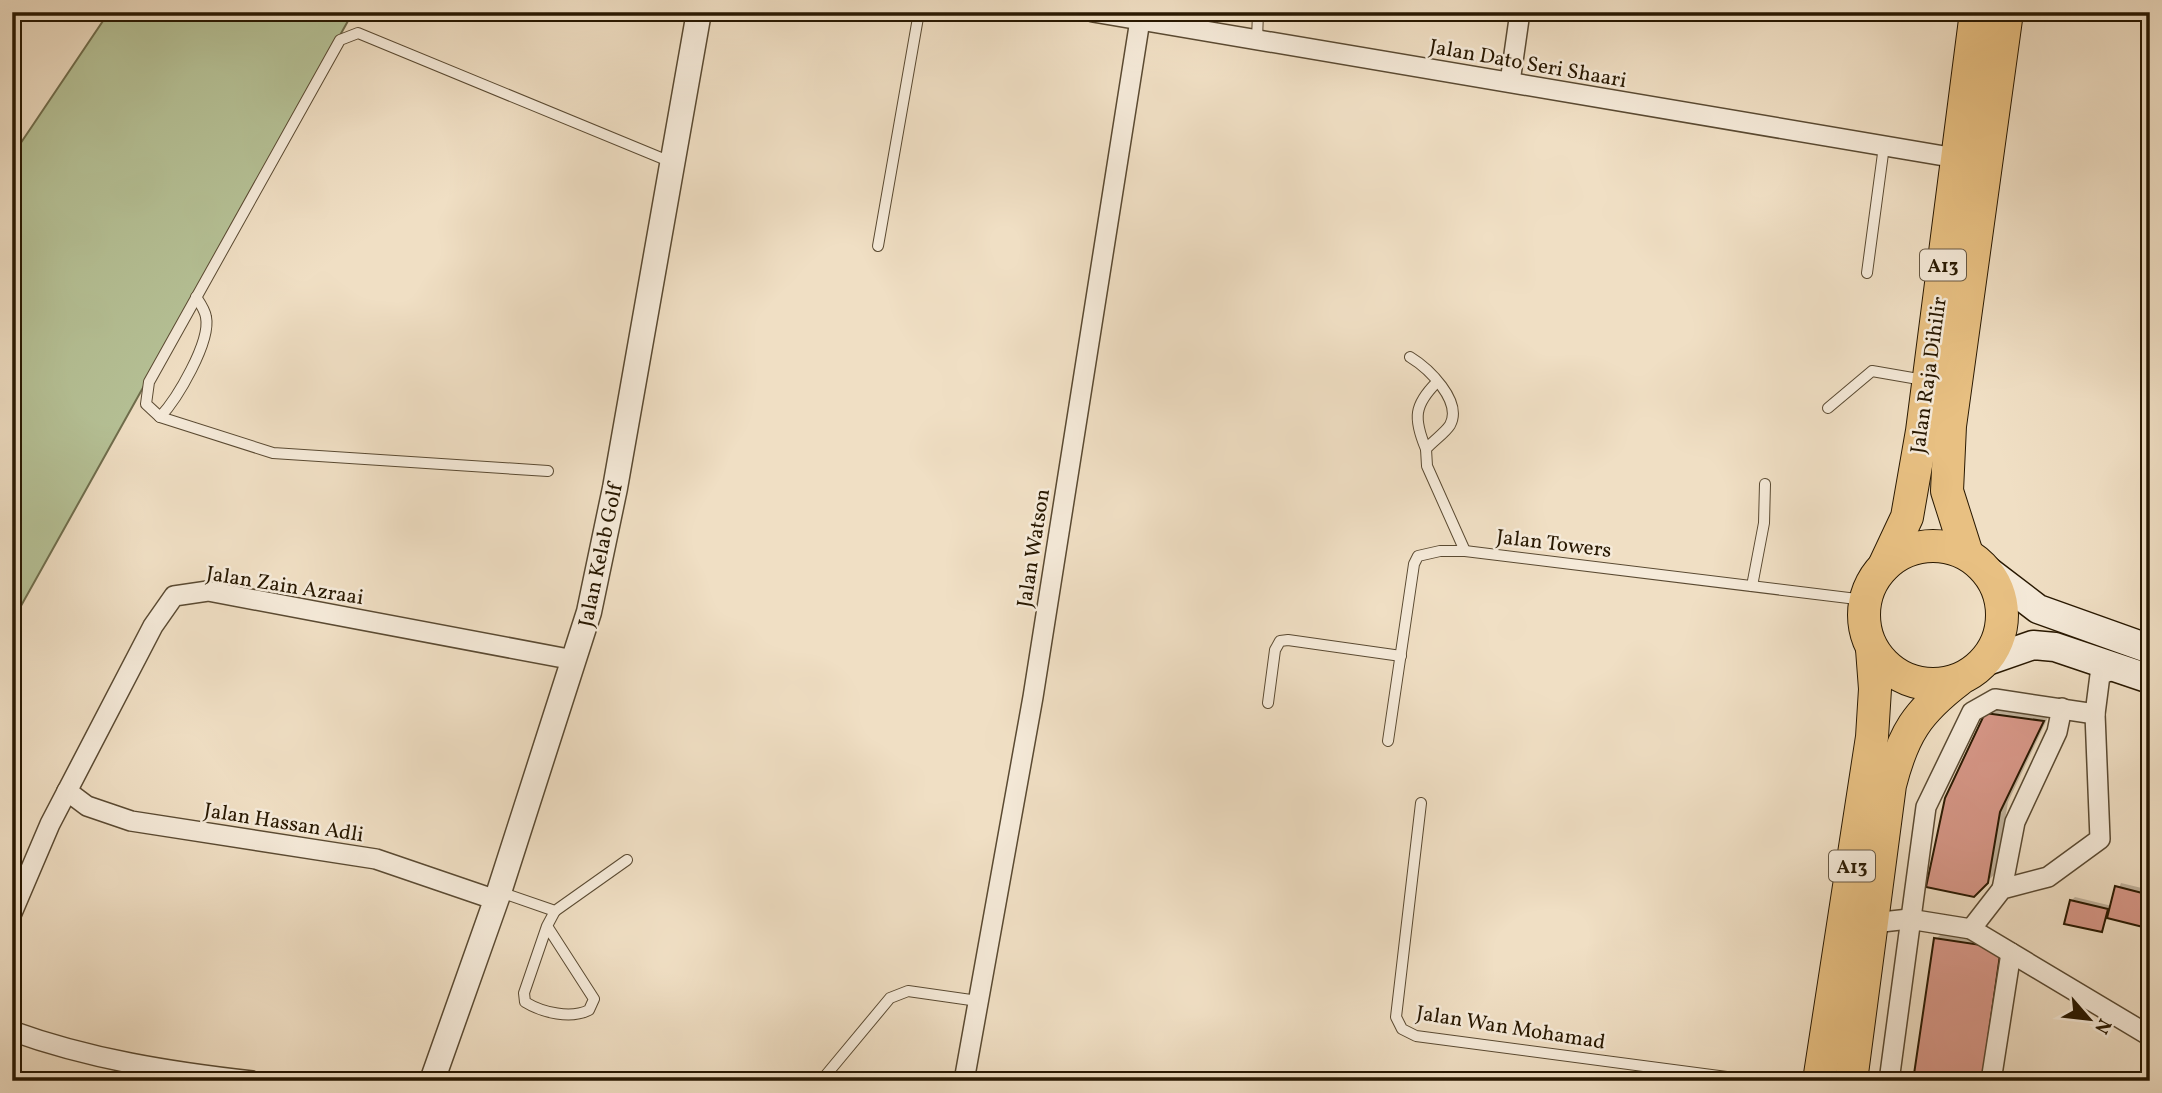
<svg xmlns="http://www.w3.org/2000/svg" width="2162" height="1093" font-family="Vollkorn,serif">
  <rect width="100%" height="100%" fill="#f0dfc4"/>
  <filter id="stains"><feTurbulence type="fractalNoise" baseFrequency=".00286" numOctaves="4"/><feColorMatrix values="0 0 0 0 .2 0 0 0 0 .09 0 0 0 0 .02 0 0 0 .5 -.17"/></filter>
  <radialGradient id="worn" r=".72"><stop offset=".6" stop-color="#630" stop-opacity="0"/><stop offset="1" stop-color="#630" stop-opacity=".3"/></radialGradient>
  <path fill="#b6c297" stroke="#6f6d4c" stroke-width="2" d="M109,12H353L12,622V156Z"/>
  <g fill="#0003">
    <path d="M1995,706L2050,713L2008,802L1996,873L1973,895L1986,714Z"/>
    <path d="M2121,883L2150,890V908L2143,925L2108,916L2102,930L2071,901L2075,897L2112,906Z"/>
    <path d="M1944,931L2008,940L1988,1081L1936,939Z"/>
  </g>
  <g fill="#d89889" stroke="#281801" stroke-width="2">
    <path d="M1985,713L2044,721L2000,812L1988,883L1974,897L1926,887L1945,798Z"/>
    <path d="M2115,886L2150,895L2143,927L2107,918Z"/>
    <path d="M2070,900L2108,909L2102,932L2064,924Z"/>
    <path d="M1934,938L2001,948L1982,1081H1913Z"/>
  </g>
  <g fill="none" stroke-linecap="round" stroke-linejoin="round">
    <g stroke="#5a4a32" stroke-width="12">
      <g id="service">
        <path d="M1257,40L1258,12"/>
        <path d="M878,246L919,12"/>
        <path d="M1867,273L1884,146"/>
        <path d="M1410,357C1428,368 1463,401 1450,425C1445,433 1433,441 1426,449L1427,466L1465,551"/>
        <path d="M1828,408L1872,371L1924,380"/>
        <path d="M160,417C177,399 211,342 206,317C205,310 200,303 196,297"/>
        <path d="M1426,449C1413,418 1414,405 1437,382"/>
        <path d="M548,471L273,453L160,417L146,404L149,382L340,40L358,33L671,162"/>
        <path d="M1752,586L1764,523L1765,484"/>
        <path d="M1268,703L1275,650L1280,641L1288,640L1401,656"/>
        <path d="M1388,741L1414,564L1418,556L1440,551H1465L1865,600"/>
        <path d="M1421,803L1396,1017L1402,1029L1416,1036L1757,1081"/>
        <path d="M500,892L555,911L627,860"/>
        <path d="M547,926L524,993L525,1002C543,1013 571,1019 589,1010L594,999L547,926L555,911"/>
        <path d="M821,1081L890,998L908,991L978,1001"/>
      </g>
    </g>
    <g stroke="#5a4a32" stroke-width="22">
      <g id="minor">
        <path d="M1093,12L1956,158"/>
        <path d="M1510,82L1520,12"/>
        <path d="M67,791L87,806L131,821L376,859L496,900"/>
        <path d="M2002,889L2015,822L2057,732L2062,708"/>
        <path d="M12,913L50,824L153,626L174,596L208,591L574,660"/>
        <path d="M1873,923L1909,919L1971,929L2150,1036"/>
        <path d="M1971,929L2002,889L2048,877L2100,839L2095,714L2100,675L2117,668"/>
        <path d="M12,1031C89,1059 171,1072 252,1081"/>
        <path d="M964,1081L1033,697L1140,20"/>
        <path d="M1889,1081L1926,807L1972,712L1995,699L2095,714"/>
        <path d="M1991,1081L2011,953"/>
      </g>
    </g>
    <g stroke="#5a4a32" stroke-width="27">
      <path id="tertiary" d="M432,1081L499,892L589,612L615,488L699,12"/>
    </g>
    <g stroke="#281801" stroke-width="31">
      <g id="secondary">
        <path d="M1987,570L2038,609L2150,649"/>
        <path d="M1984,662L2033,645L2055,647L2150,679"/>
      </g>
    </g>
    <g stroke="#281801" stroke-width="34">
      <g id="primary">
        <circle cx="1933" cy="615" r="69"/>
        <path d="M1967,554L1947,491L1950,426L2007,12"/>
        <path d="M1884,566L1907,517L1922,431L1976,12"/>
        <path d="M1819,1081L1872,737L1875,689L1872,649"/>
        <path d="M1851,1081L1890,785C1903,734 1917,712 1959,680"/>
      </g>
    </g>
    <use href="#service" stroke="#f5ead9" stroke-width="10"/>
    <use href="#minor" stroke="#f5ead9" stroke-width="19"/>
    <use href="#tertiary" stroke="#f5ead9" stroke-width="24"/>
    <use href="#secondary" stroke="#f5ead9" stroke-width="28"/>
    <use href="#primary" stroke="#e8c082" stroke-width="32"/>
  </g>
  <g text-anchor="middle" stroke-width="5" stroke-linejoin="round" paint-order="stroke">
    <g fill="#f5ead9" stroke="#665742" stroke-width="2">
      <rect x="1920" y="249.5" width="46" height="31" rx="5"/>
      <rect x="1829" y="850.5" width="46" height="31" rx="5"/>
    </g>
    <g font-size="19" font-weight="bold" fill="#281801">
      <text x="1943" y="272">A13</text>
      <text x="1852" y="873">A13</text>
    </g>
    <g font-size="21" fill="#281801" stroke="#f5ead9">
      <text transform="translate(1528 63) rotate(10)" y="7">Jalan Dato Seri Shaari</text>
      <text transform="translate(1928 375) rotate(-82)" y="7">Jalan Raja Dihilir</text>
      <text transform="translate(1554 543) rotate(7)" y="7">Jalan Towers</text>
      <text transform="translate(1033 548) rotate(-81)" y="7">Jalan Watson</text>
      <text transform="translate(600 555) rotate(-78)" y="7">Jalan Kelab Golf</text>
      <text transform="translate(285 585) rotate(9)" y="7">Jalan Zain Azraai</text>
      <text transform="translate(284 822) rotate(9)" y="7">Jalan Hassan Adli</text>
      <text transform="translate(1511 1027) rotate(9)" y="7">Jalan Wan Mohamad</text>
    </g>
  </g>
  <rect width="2162" height="1093" fill="none" stroke="#f0dfc4" stroke-width="42"/>
  <rect x="14" y="14" width="2134" height="1065" fill="none" stroke="#281801" stroke-width="3.5"/>
  <rect x="21" y="21" width="2120" height="1051" fill="none" stroke="#281801" stroke-width="2"/>
  <g transform="translate(2089 1019) rotate(118)" stroke="#f5ead9" stroke-width="5" paint-order="stroke">
  <path d="M0-5L12 26L0 18L-12 26Z" fill="#281801"/>
  <text y="-10" font-size="19" font-weight="bold" text-anchor="middle" fill="#281801">N</text>
  </g>
  <rect width="100%" height="100%" filter="url(#stains)"/>
  <rect width="100%" height="100%" fill="url(#worn)"/>
</svg>
